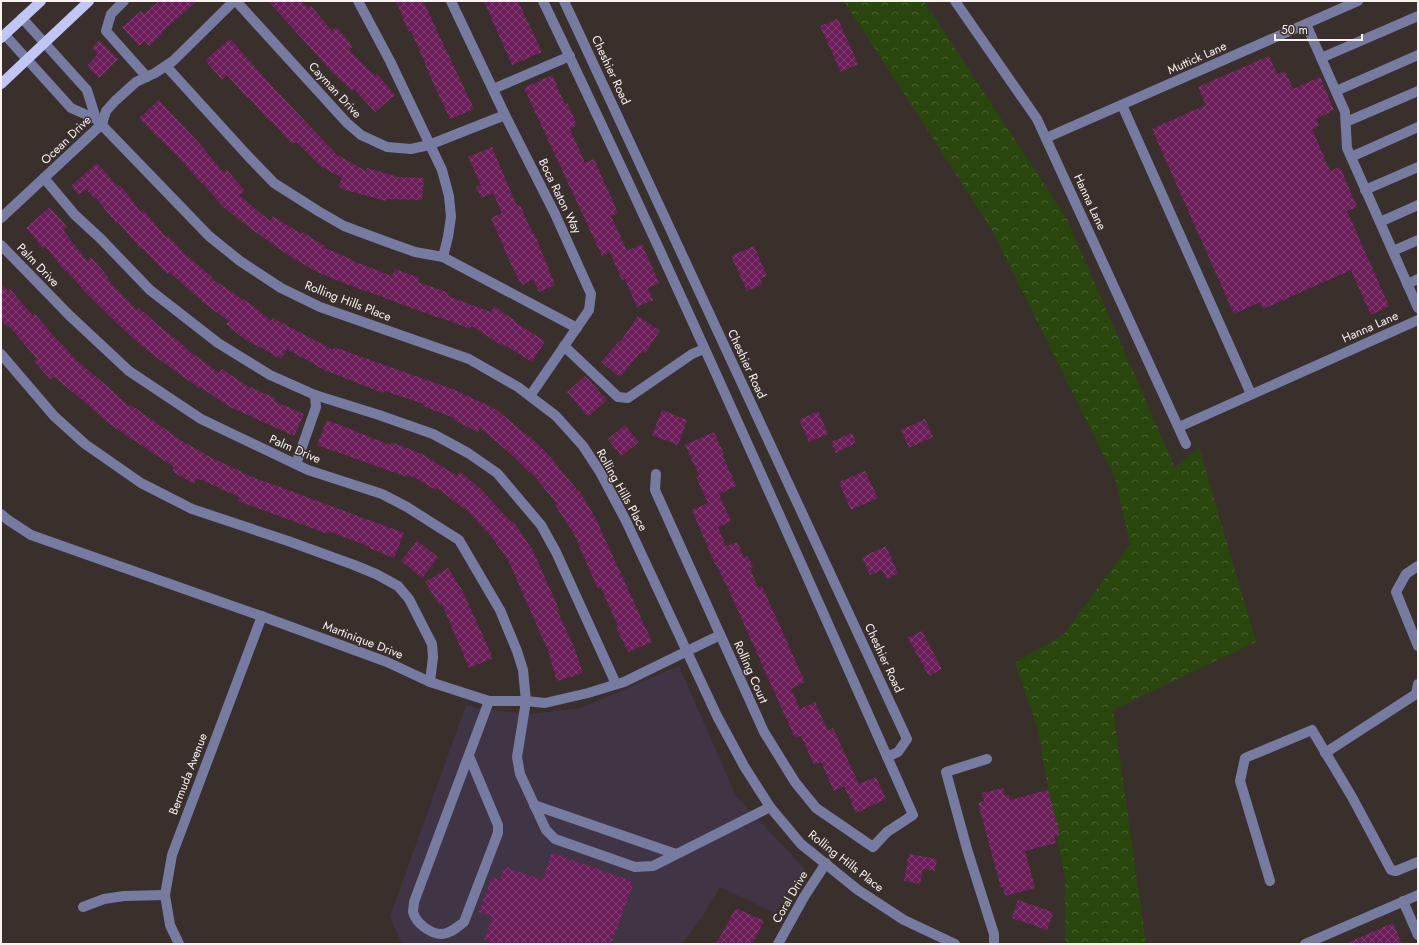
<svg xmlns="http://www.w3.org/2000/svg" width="1419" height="945" font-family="Jost,sans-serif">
  <defs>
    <pattern id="forest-crowns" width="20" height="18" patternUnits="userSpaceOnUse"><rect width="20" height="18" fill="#29460d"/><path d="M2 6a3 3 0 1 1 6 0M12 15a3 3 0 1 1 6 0" fill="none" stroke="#496131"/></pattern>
    <pattern id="building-cross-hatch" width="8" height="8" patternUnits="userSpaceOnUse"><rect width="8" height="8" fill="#6b1e59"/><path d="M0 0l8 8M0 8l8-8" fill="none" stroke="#813f71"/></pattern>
  </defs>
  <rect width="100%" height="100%" fill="#39302c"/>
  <path fill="#403545" d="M679,666L736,796L805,869L775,913L720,887L704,914L682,944H402L390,917L466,705L480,709L530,714L581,708Z"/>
  <path fill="url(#forest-crowns)" d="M844,1H924L1067,219L1175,468L1199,447L1256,642L1113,710L1146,944H1065V879L1037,727L1015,663L1064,634L1130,544L1115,478L992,230Z"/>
  <g fill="url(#building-cross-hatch)">
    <path d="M159,1H197L161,33L162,34L149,46L145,41L139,46L122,27L141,11L144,14Z"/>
    <path d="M268,1H301L308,8L311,6L332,31L336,27L353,46L349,50L375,76L377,74L395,95L375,112L354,89L352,91L333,73Z"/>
    <path d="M396,1H423L474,109L450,119L425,65H426L411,31L409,32Z"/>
    <path d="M484,1H518L542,52L512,65Z"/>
    <path d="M838,19L858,64L841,72L820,26Z"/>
    <path d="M230,39L271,85L337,155L366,171L367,168L398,177L424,178L422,200L387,199L386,201L345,190L338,186L342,178L322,167L296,142L293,145L271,121L270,122L249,98L248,99L227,75L222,80L205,60Z"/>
    <path d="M99,40L118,59L99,78L87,66L98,54L92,48Z"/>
    <path d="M1269,56L1277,74L1285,71L1293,89L1320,77L1334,110L1316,119L1319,126L1312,129L1330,171L1340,167L1357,207L1347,211L1389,306L1371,315L1351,270L1263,309L1260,302L1234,314L1152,129L1206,105L1198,87Z"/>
    <path d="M552,75L565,104L567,103L577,125L570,129L585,163L594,159L618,213L611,216L627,251L642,244L659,283L648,288L653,300L637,307L625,279L622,280L610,252L602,256L524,88Z"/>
    <path d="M159,100L199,143L224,173L227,170L245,191L239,195L270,221L273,216L301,234L302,232L325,246V248L353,260V261L392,276L395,269L419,278L418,282L449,293L448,296L491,312L494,306L517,322L516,323L545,341L532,362L503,344L502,346L472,326L470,329L439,317V318L344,283L315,271L288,255L251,229L222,206L203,183L202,184L181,160L158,137V138L139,118Z"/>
    <path d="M492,147L517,206L520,205L533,234L534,233L555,285L539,292L533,279L522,285L514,271L491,218L502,213L493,193L481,198L476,187L481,185L468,157Z"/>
    <path d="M97,163L118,187L120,185L141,212L143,210L166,237L168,236L185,254L212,277L211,278L245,301L246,300L271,321L273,318L333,350L334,347L455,390L497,410L529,437V436L548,454L578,491L579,490L595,517L652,642L628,652L616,627L618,626L601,588L598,589L574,534L555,505L557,504L532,473L531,474L512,455L480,428L478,432L454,420V418L423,406L424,404L384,391L383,393L324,370L287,349L281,359L243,338L226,324L229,321L202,302V301L169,272L167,274L142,248L141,249L117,221L116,223L96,198L95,199L86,189L79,195L71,186Z"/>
    <path d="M50,207L67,227L63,230L87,261L91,257L109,278L107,279L137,310L139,308L159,326L186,347L185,348L219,373L222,369L250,388V387L275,398L274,401L304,414L294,436L230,407L200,387L199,388L149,352L122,328L89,296L66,270L65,271L45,246L43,248L26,228Z"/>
    <path d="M754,246L767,276L760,279L763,284L747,291L731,256Z"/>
    <path d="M1,284L8,291L10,289L33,316L35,314L57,340H58L78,362L106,385L130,407L131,405L182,441L210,457L242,472V473L404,533L394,558L369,548L370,547L329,531L328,534L238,501L239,497L197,478L194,484L172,471L174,467L108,423L84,401L54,377L51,380L34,361L37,359L9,326L7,327L1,319Z"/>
    <path d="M638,316L660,331L645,353L642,351L620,377L601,362L619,341L620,342Z"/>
    <path d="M585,376L607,400L588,417L567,392Z"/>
    <path d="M662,410L687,420L678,445L652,435Z"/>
    <path d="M818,411L828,434L809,442L799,420Z"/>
    <path d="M925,419L933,437L909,448L901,430Z"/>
    <path d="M327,420L390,445L391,442L422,454L457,476L460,472L481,489L511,522L513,521L532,549L559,609L557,610L574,647L583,673L557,681L549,655H550L508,560L491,536L465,508L464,509L437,488L436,490L408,474L407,477L317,445Z"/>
    <path d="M625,425L639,442L621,456L608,439Z"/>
    <path d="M714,432L724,454H722L736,486L719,494L731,521L718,527L726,546L737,542L744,558L748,556L753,567L750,568L758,588L762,586L774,613L805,682L791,689L800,709L815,702L828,731L833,728L859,784L876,777L886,799L856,813L844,786L834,791L821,762L814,765L801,736L795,738L730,593L716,564H715L692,510L708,503L696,477L699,475L685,445Z"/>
    <path d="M852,433L856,443L836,453L831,442Z"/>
    <path d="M865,471L878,498L851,510L839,482Z"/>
    <path d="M417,541L438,557L422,578L401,561Z"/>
    <path d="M886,546L898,574L887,579L882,570L870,575L862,557Z"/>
    <path d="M448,568L462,590L493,658L469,668L442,604L440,606L425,582Z"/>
    <path d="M922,631L942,669L929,676L908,638Z"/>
    <path d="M1003,788L1005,796L1009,795L1010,800L1048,790L1060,835L1054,836L1056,843L1025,851L1035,888L1005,896L1003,887L1001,888L978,803L984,801L982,793Z"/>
    <path d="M552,853L634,882L611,944H490L491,942L484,940L493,917L479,912L492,877L500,880L505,867L542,880Z"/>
    <path d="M909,854L937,859L935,871L923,869L920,884L904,881Z"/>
    <path d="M1018,900L1053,912L1047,930L1012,918Z"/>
    <path d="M736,908L764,921L752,944H716Z"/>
    <path d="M1393,923L1402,944H1345Z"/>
  </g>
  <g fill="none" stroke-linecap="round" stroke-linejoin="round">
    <g stroke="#767ba1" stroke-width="10">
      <path d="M124,1L111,14L106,31L147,77"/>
      <path d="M236,1L347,123L361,135L387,147L411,149L429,145L505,115"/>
      <path d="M358,1L390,61L442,170L449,196L451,217L448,237L443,257"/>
      <path d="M451,1L505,115L555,214L591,294L589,310L530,396"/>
      <path d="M543,1C672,270 792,543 913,815L887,832L873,847L816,808L795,782L764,732L655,490L656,474"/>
      <path d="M564,1L646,177L907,739L898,752L887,757"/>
      <path d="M955,1L1037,119L1186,444"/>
      <path d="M22,18L87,90L96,119"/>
      <path d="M1306,24L1345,112L1347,148L1418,308"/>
      <path d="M5,35L71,108L96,119L209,236L240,261L281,288L320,307L469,359L518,387L556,416L583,446L600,472L626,521L717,716L744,766L770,807L801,844L858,890L904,920L955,944"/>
      <path d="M1321,58L1418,16"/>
      <path d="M166,66L247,155L274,183L318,211L344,226L387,242L415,252L443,257L577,328"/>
      <path d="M493,89L570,56"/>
      <path d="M1336,91L1418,55"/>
      <path d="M1122,105L1251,394"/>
      <path d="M1346,122L1418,91"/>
      <path d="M1046,138L1358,1"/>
      <path d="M1351,157L1418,127"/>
      <path d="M44,178L75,215L100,238L150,290L218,343L270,375L315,395L379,415L433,434L468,453L497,473L541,525L556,552L616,684"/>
      <path d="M1365,190L1418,167"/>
      <path d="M1,218L102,124L106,111L115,101L136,82L155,73L173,61L234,1"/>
      <path d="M1380,222L1418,205"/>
      <path d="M1,245L69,315L129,371L201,419L308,470L382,494L407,507L459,540L500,610L517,651L523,670L526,701L517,757L520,774L546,830L555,839L635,867L653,866L770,807"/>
      <path d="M1393,251L1418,240"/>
      <path d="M1407,284L1418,279"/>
      <path d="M564,346L618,397L628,398L692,354L704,349"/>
      <path d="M1,354L54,416L85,444L141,483L192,509L288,541L354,565L376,574L398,586L409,599L432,644L433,657L430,682"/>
      <path d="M1179,427L1418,320"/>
      <path d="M296,464L316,407L315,395"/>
      <path d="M1,514L8,520L31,535L264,617L387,662L430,682L489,701H526L545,703L588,693L624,682L720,635"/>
      <path d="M1418,566L1406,574L1396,592L1418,646"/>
      <path d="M1325,753L1416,694L1418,684"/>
      <path d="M469,756L498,825V833L464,922C457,927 450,934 442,934C430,934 416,923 413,912C413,909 414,905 414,902L489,701"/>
      <path d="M987,759L946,772L967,849L994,934V944"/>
      <path d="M534,805L676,854"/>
      <path d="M1270,881L1240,781L1245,758L1312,730L1352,797L1391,870L1396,871L1418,862"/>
      <path d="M1403,901L1418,935"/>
      <path d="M83,907L104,899L124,896L165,895"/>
      <path d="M179,944L170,925L165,895L172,855L262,616"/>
      <path d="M778,944L804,897L826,863"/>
      <path d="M1305,944L1418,895"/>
    </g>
    <g stroke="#c0c6f5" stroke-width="10">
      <path d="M1,38L41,1"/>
      <path d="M1,84L89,1"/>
    </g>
  </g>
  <g text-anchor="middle" stroke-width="3" stroke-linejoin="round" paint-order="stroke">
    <g font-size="12" fill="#f8f2f0" stroke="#39302c">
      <text transform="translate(1197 58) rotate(-24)" y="4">Muttick Lane</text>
      <text transform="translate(611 70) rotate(65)" y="4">Cheshier Road</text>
      <text transform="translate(335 90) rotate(47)" y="4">Cayman Drive</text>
      <text transform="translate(66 140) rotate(-44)" y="4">Ocean Drive</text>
      <text transform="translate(560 196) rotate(64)" y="4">Boca Raton Way</text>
      <text transform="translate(1090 202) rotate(65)" y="4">Hanna Lane</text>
      <text transform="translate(38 265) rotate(46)" y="4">Palm Drive</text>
      <text transform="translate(348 301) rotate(21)" y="4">Rolling Hills Place</text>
      <text transform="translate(1370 327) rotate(-24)" y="4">Hanna Lane</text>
      <text transform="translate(747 364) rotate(65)" y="4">Cheshier Road</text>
      <text transform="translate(295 449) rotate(23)" y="4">Palm Drive</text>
      <text transform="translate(622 490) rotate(61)" y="4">Rolling Hills Place</text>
      <text transform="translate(363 640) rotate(21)" y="4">Martinique Drive</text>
      <text transform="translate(884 658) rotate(65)" y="4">Cheshier Road</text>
      <text transform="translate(751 672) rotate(66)" y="4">Rolling Court</text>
      <text transform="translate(188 774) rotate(-69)" y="4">Bermuda Avenue</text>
      <text transform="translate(846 861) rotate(38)" y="4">Rolling Hills Place</text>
      <text transform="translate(790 897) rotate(-60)" y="4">Coral Drive</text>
    </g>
  </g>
  <rect width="1419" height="945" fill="none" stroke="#f8f2f0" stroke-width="4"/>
  <path d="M1275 34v6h87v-6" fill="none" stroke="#f8f2f0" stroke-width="2"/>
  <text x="1281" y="34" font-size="12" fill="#f8f2f0" stroke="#39302c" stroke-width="3" paint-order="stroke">50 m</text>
</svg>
